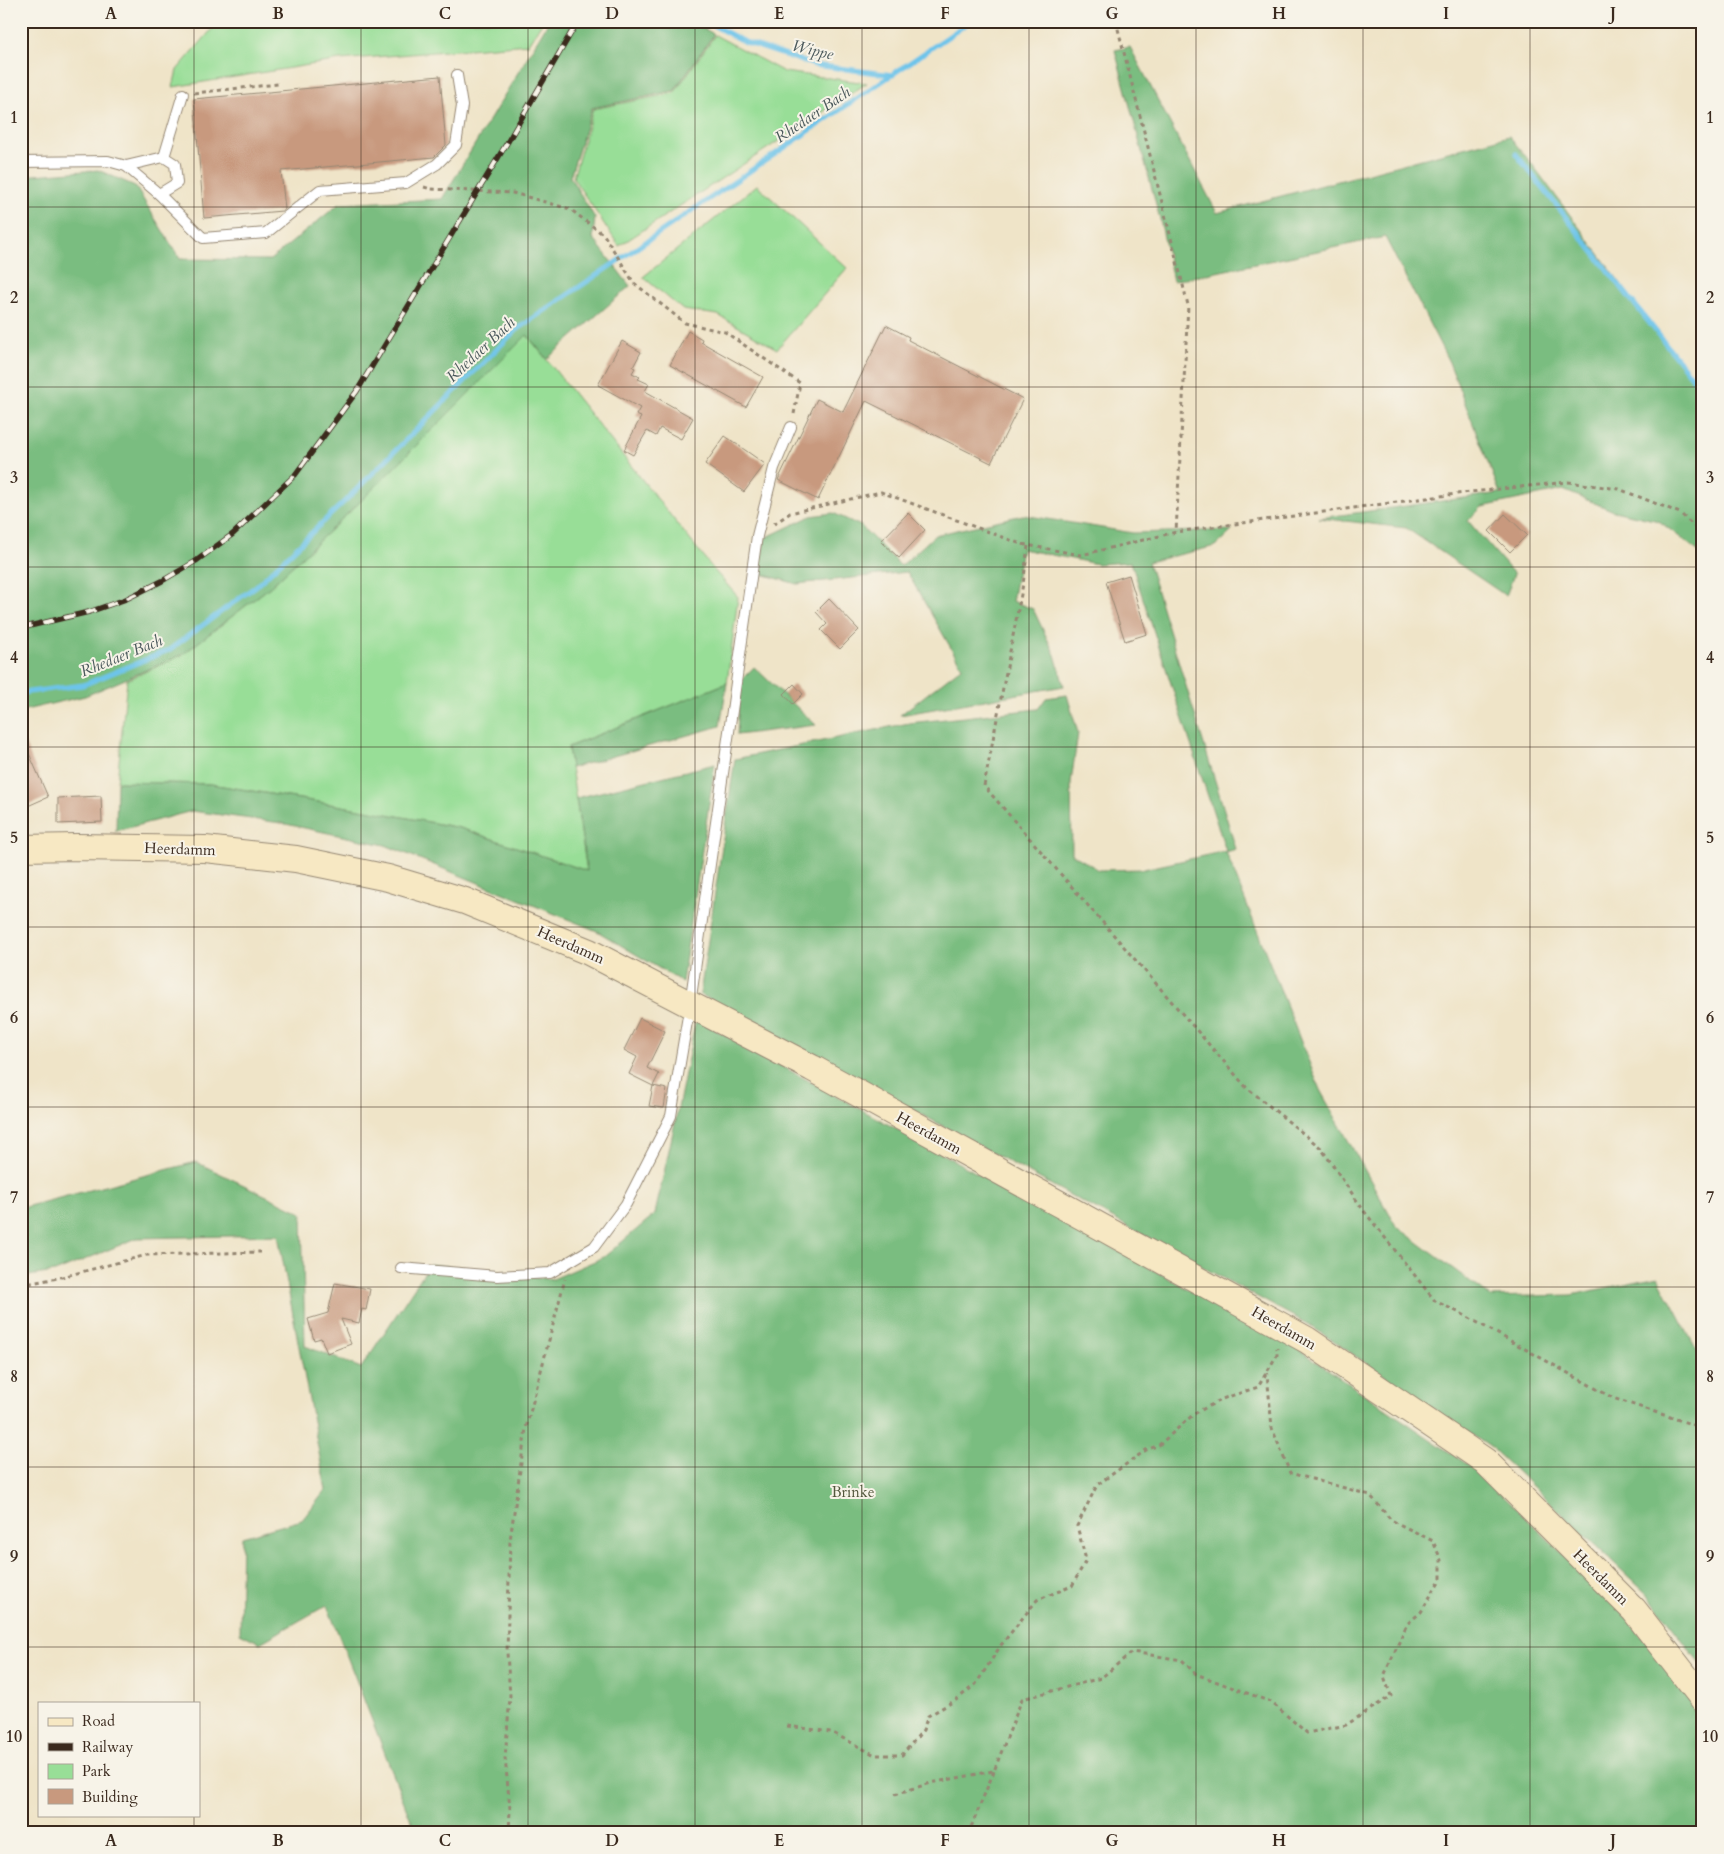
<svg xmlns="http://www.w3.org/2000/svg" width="1724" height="1854" font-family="Cardo,serif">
  <rect width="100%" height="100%" fill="#f7f3e8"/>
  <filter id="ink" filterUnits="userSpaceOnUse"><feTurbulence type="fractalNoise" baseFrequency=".02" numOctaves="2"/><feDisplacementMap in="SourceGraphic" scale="10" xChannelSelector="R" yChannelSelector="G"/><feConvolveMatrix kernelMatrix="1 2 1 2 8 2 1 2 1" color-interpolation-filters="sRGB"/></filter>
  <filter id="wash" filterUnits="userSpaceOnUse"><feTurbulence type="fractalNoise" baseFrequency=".0096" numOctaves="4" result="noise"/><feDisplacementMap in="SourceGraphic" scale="20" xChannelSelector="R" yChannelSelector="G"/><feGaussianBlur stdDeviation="1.12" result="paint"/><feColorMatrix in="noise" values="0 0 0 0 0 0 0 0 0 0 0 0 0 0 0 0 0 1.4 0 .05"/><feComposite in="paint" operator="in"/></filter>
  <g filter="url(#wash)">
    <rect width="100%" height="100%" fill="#efe4c8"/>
    <g fill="#98de97" stroke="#6a845a">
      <path d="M219,21H543L528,44L340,60L173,87L177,70Z"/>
      <path d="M715,35L784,72L867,83L619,246L573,178L593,109L674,93Z"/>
      <path d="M757,185L847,268L777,349L718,315L683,310L643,277Z"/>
      <path d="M527,335L714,570L738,597L727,683L568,747L587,871L460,828L371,811L211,784L117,782L127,680L182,655L270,587L361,501Z"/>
    </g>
    <g fill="#7abd80" stroke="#5a744f">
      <path d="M549,21H690L714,34L674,91L592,108L570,177L595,218L593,238L630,286L547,359L527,335L361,501L270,587L182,655L85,696L21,711V176L98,170L135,186L180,259L270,260L339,204L442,199Z"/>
      <path d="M1130,47L1217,213L1509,136L1532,164L1703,394V555L1659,521L1614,511L1563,490L1482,507L1468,521L1514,574L1506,596L1406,528L1319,518L1500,493L1449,362L1385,237L1173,281L1161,223L1115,50Z"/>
      <path d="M833,513L861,526L901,566L935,535L1023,515L1133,533L1233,530L1216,546L1148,562L1236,849L1226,852L1320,1090L1396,1226L1491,1297L1571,1295L1658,1277L1703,1362V1667L1647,1594L1493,1449L1311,1326L700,994L735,759L909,723L1038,709L1046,698L1067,695L1078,733L1071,782L1072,854L1099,870L1144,869L1226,851L1131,562L1097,564L1022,549L1012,601L1033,609L1055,655L1064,686L900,715L962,667L907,572L797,584L758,573L765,538L811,516Z"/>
      <path d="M754,667L816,725L737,735L740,681Z"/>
      <path d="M727,683L720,726L571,768L568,747Z"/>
      <path d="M715,764L682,982L597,931L385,845L281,823L192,811L116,831L117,782L211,784L371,811L460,828L587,871L576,798Z"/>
      <path d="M696,1019L1301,1351L1477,1471L1622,1610L1703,1716V1833H416L327,1605L260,1643L240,1633L242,1537L302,1520L326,1490L278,1235L137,1238L55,1272L21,1277V1208L196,1162L302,1213L305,1346L361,1368L430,1264L553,1279L604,1257L655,1214L676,1118Z"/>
    </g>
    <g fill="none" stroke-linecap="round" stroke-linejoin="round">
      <g stroke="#6dc4ea" stroke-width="5">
        <path d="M705,21L745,42L814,65L893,75"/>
        <path d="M1516,154L1703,391"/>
        <path d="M21,693L83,685L169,650L256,586L346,500L516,330L971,21"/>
      </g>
    </g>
    <g id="blocks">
      <g fill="#c8997e">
        <path d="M440,76L446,145L434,157L281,171L285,209L282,211L204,218L194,99Z"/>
        <path d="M886,325L909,337L908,340L1023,399L991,463L866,401L818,500L778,480L817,399L843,412Z"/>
        <path d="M688,331L702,339L701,342L763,377L746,407L670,365Z"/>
        <path d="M622,341L641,352L633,367L635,368L632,373L640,377L638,379L649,384L645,391L693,418L681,439L660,428L656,436L647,431L633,455L624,450L641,417L636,415L640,408L598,385Z"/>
        <path d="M725,436L765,464L744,492L705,464Z"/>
        <path d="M908,513L925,530L899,558L881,541Z"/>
        <path d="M1505,514L1527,535L1510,552L1489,531Z"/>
        <path d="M1129,575L1147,634L1125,641L1106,582Z"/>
        <path d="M829,599L859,630L840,649L821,630L827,624L816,612Z"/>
        <path d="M794,684L803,694L793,704L784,694Z"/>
        <path d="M21,735L48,797L21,809Z"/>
        <path d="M101,796L102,822L58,824V798Z"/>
        <path d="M640,1018L665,1031L647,1068L659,1074L653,1086L629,1074L637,1057L624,1050Z"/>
        <path d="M653,1086L667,1089L664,1108L649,1106Z"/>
        <path d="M335,1283L370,1289L366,1310L362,1309L359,1323L341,1319L351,1344L327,1353L321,1338L314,1340L308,1319L328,1313Z"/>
      </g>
    </g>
  </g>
  <g filter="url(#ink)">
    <use href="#blocks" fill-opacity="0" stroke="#958773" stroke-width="1"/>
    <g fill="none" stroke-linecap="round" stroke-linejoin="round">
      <g stroke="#958773" stroke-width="12">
        <g id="lane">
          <path d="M164,157L183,94"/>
          <path d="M21,162L108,161L126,166L159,194L203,238L266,233L320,190L406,183L437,164L456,145L462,106L457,75"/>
          <path d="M126,166L164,157L175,164L177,183L159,194"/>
          <path d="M401,1268L497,1276L550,1273L594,1247L626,1204L671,1116L690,1004L757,536L774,468L791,427"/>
        </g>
      </g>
      <g stroke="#958773" stroke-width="28">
        <path id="secondary" d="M21,848L77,847L205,849L296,859L388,878L465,901L589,952L812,1068L1307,1340L1485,1461L1634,1610L1703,1699"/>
      </g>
      <g stroke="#958773" stroke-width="3" stroke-dasharray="4 4" stroke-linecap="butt">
        <path d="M1116,21L1188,305L1176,532"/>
        <path d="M194,93L278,84"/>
        <path d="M424,187L431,189L513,193L570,209L604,235L634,283L685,323L725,332L800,383L794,414"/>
        <path d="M774,524L790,513L881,492L1021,544L1081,555L1176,532L1471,492L1568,482L1619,489L1680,513L1703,535"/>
        <path d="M1028,546L1023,584L984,786L1246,1087L1321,1148L1364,1211L1435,1301L1462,1314L1613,1398L1703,1428"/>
        <path d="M21,1285L58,1278L147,1255L260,1252"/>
        <path d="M787,1726L831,1732L875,1755H902L923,1730L928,1716L956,1700L976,1684L1001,1645L1037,1600L1072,1586L1086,1560L1077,1526L1097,1485L1146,1450L1159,1445L1194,1414L1222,1399L1258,1387L1277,1355V1348"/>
        <path d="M895,1794L931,1783L994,1771L1022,1699L1101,1678L1132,1652L1182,1660L1196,1674L1271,1702L1307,1733L1346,1725L1391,1696L1384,1676L1407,1624L1421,1612L1441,1578V1560L1433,1541L1391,1520L1370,1495L1290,1473L1272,1428L1267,1373"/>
        <path d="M509,1833L510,1809L505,1758L510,1696L507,1653L510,1540L526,1428L565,1279"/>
        <path d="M966,1833L972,1825L994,1771"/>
      </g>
      <use href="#lane" stroke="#fff" stroke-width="10"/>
      <use href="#secondary" stroke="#f7e8c3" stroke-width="26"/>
      <g stroke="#3b2a1e" stroke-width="5.5">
        <path id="rail" d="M21,628L89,612L126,599L162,581L196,561L233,534L295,475L357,391L507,143L578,21"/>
      </g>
      <use href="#rail" stroke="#f7f3e8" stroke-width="4" stroke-dasharray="11" stroke-linecap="butt"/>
    </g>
  </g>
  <path fill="none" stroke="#3b2a1e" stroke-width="1" stroke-opacity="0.55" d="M194,21V1703M361,21V1833M528,21V1833M695,21V1833M862,21V1833M1029,21V1833M1196,21V1833M1363,21V1833M1530,21V1833M21,207H1703M21,387H1703M21,567H1703M21,747H1703M21,927H1703M21,1107H1703M21,1287H1703M21,1467H1703M21,1647H1703M194,1815V1833"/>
  <g text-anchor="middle" stroke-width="4" stroke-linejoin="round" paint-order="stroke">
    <g font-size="15" fill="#3b2a1e" stroke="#f7f3e8">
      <text transform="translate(180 849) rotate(2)" y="5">Heerdamm</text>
      <text transform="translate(571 945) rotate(24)" y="5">Heerdamm</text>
      <text transform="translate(929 1133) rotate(29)" y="5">Heerdamm</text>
      <text transform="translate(1284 1328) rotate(30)" y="5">Heerdamm</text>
      <text transform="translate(1601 1577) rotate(45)" y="5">Heerdamm</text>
    </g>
    <g font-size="15" fill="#52573c" stroke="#f7f3e8">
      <text x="853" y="1497">Brinke</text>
    </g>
    <g font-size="16" font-style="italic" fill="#4a585b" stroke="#f7f3e8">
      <text transform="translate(813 49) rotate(13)" y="6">Wippe</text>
      <text transform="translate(812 114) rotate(-34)" y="6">Rhedaer Bach</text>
      <text transform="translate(480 349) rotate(-43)" y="6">Rhedaer Bach</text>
      <text transform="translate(121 655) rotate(-22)" y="6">Rhedaer Bach</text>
    </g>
  </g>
  <rect width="1724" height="1854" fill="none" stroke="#f7f3e8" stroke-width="55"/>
  <rect x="38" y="1702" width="162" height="115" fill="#f7f3e8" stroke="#aca397"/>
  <rect x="48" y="1718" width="25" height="8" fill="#f7e8c3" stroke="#aca397"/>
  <text x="82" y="1726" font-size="15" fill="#3b2a1e">Road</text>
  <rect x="48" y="1743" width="25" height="8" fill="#3b2a1e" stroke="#aca397"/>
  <text x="82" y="1752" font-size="15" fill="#3b2a1e">Railway</text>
  <rect x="48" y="1764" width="25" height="15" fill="#98de97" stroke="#aca397"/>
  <text x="82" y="1776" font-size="15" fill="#3b2a1e">Park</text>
  <rect x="48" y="1789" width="25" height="15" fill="#c8997e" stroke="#aca397"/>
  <text x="82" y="1802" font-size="15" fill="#3b2a1e">Building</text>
  <rect x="28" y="28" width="1668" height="1798" fill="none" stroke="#3b2a1e" stroke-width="2"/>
  <g font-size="16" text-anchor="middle" font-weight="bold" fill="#3b2a1e">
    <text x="111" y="19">A</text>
    <text x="278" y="19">B</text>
    <text x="445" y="19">C</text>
    <text x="612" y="19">D</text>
    <text x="779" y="19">E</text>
    <text x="945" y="19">F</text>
    <text x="1112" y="19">G</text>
    <text x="1279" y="19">H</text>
    <text x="1446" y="19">I</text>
    <text x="1613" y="19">J</text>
    <text x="14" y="123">1</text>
    <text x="1710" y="123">1</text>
    <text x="14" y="303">2</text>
    <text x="1710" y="303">2</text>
    <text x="14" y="483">3</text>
    <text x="1710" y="483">3</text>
    <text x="14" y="663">4</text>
    <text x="1710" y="663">4</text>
    <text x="14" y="843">5</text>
    <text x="1710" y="843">5</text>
    <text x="14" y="1023">6</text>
    <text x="1710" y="1023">6</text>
    <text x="14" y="1203">7</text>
    <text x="1710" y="1203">7</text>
    <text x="14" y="1382">8</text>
    <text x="1710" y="1382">8</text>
    <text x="14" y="1562">9</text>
    <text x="1710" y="1562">9</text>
    <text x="14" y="1742">10</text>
    <text x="1710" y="1742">10</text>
    <text x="111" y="1846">A</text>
    <text x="278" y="1846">B</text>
    <text x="445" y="1846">C</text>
    <text x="612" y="1846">D</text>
    <text x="779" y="1846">E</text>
    <text x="945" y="1846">F</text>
    <text x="1112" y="1846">G</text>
    <text x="1279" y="1846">H</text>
    <text x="1446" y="1846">I</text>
    <text x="1613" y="1846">J</text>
  </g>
</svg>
